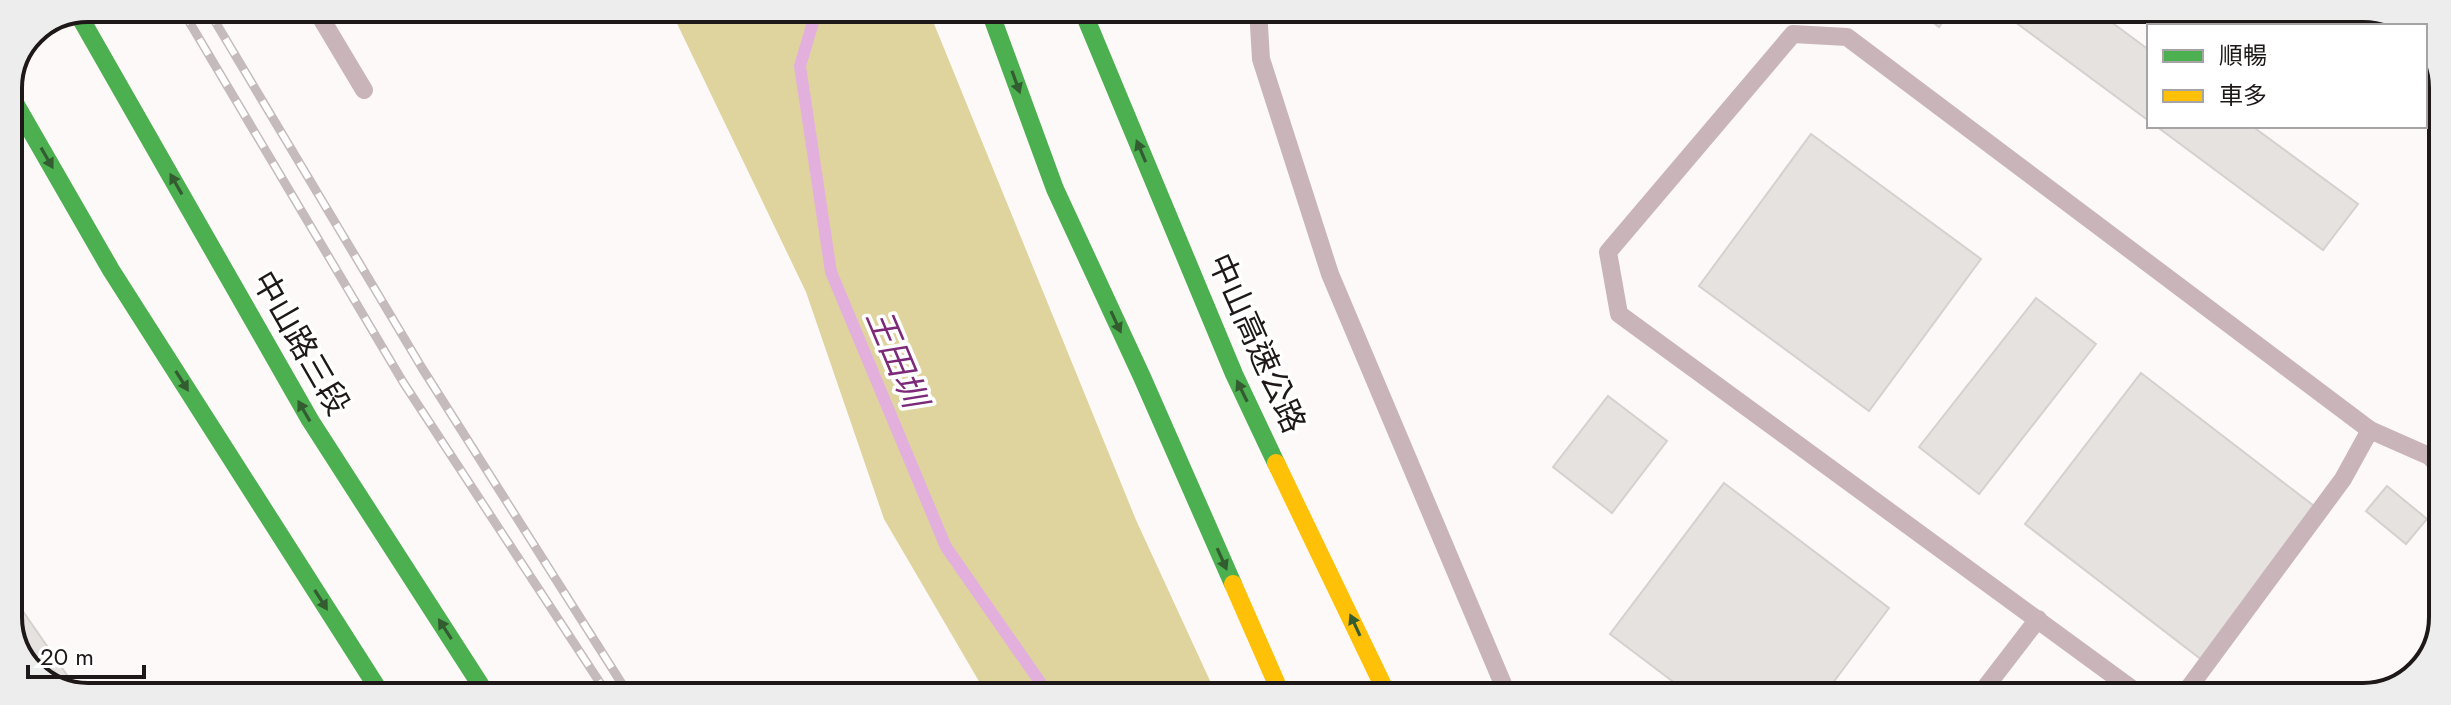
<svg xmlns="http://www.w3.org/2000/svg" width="2451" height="705" font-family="Jost,'Noto Sans TC',sans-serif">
  <rect width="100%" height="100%" fill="#fcf9f8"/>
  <path fill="#dfd49e" d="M670,9H928L1136,520L1217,696L987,695L884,519L806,292Z"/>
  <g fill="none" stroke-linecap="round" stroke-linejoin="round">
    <path stroke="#e3b0dd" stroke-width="12" d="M817,9L800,66L831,272L946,547L1049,695"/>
  </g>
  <g fill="#e5e2e0" stroke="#d4d1cf" stroke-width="2">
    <path d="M1917,10H1951L1939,27Z"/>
    <path d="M1999,10H2095L2149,50V121Z"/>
    <path d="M2240,10L2305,11L2326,26H2228Z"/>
    <path d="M2156,126H2252L2358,204L2323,250Z"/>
    <path d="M1811,134L1981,259L1869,411L1699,286Z"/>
    <path d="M2036,298L2096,344L1979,494L1919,447Z"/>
    <path d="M2141,373L2318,509L2202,660L2025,524Z"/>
    <path d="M1608,396L1667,441L1612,513L1553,467Z"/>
    <path d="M1724,483L1889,608L1823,696H1692L1610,634Z"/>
    <path d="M2387,486L2427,519L2406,544L2366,511Z"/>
    <path d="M9,591L80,694H68L28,670L9,627Z"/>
  </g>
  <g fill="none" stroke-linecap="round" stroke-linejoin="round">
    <g stroke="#c9b4ba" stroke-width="18">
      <path d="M315,8L364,90"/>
      <path d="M1258,9L1261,59L1330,274L1508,696"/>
      <path d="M1978,697L2038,619"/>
      <path d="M2143,697L1619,314L1608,252L1793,34L1847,37L2370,430L2429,456L2441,468"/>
      <path d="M2182,697L2343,479L2370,430"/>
    </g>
    <g stroke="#4caf50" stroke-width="18">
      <path d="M989,9L1055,189L1142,377L1233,584"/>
      <path d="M1082,9L1234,374L1276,463"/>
      <path d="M77,12L310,420L487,695"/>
      <path d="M8,91L111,270L382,695"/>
    </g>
    <g stroke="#ffc107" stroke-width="18">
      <path d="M1276,463L1388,696"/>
      <path d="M1233,584L1282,696"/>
    </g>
    <g stroke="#c5babc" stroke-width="9">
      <g id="rail">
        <path d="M181,8L403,382L608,695"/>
        <path d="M207,8L422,368L629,695"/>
      </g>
    </g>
    <use href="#rail" stroke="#fff" stroke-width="6" stroke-dasharray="18" stroke-linecap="butt"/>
  </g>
  <defs><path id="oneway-solid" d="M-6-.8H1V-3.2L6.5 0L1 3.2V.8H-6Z" transform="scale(2)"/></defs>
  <g fill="#335c31">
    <use href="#oneway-solid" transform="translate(1016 82) rotate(70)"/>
    <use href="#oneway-solid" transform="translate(1141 151) rotate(-113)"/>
    <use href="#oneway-solid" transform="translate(47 158) rotate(60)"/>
    <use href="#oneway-solid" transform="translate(176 184) rotate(-120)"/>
    <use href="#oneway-solid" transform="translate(1116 322) rotate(65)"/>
    <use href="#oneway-solid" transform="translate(182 381) rotate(58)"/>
    <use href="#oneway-solid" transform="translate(1242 391) rotate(-116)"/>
    <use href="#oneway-solid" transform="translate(304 411) rotate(-120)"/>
    <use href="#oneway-solid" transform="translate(1222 559) rotate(66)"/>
    <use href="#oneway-solid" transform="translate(321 600) rotate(58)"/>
    <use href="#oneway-solid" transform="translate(1355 625) rotate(-115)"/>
    <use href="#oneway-solid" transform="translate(445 629) rotate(-123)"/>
  </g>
  <g text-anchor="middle" stroke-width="7" stroke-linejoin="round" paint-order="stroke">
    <g font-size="32" fill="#1e1918" stroke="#fff">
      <text transform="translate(301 343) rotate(60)" y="11">中山路三段</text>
      <text transform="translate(1257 343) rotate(66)" y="11">中山高速公路</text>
    </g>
    <g font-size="34" font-style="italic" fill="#7c2979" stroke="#fff">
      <text transform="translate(897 358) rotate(67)" y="12">王田圳</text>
    </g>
  </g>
  <path d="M0 0H2451V705H0ZM88 22H2363A66 66 0 0 1 2429 88V617A66 66 0 0 1 2363 683H88A66 66 0 0 1 22 617V88A66 66 0 0 1 88 22Z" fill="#ededed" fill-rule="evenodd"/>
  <path fill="none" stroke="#1e1918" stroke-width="4" d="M88 22H2363A66 66 0 0 1 2429 88V617A66 66 0 0 1 2363 683H88A66 66 0 0 1 22 617V88A66 66 0 0 1 88 22Z"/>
  <rect x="2147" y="24" width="280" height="104" fill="#ffffff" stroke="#a5a3a3" stroke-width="2"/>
  <rect x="2163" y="50" width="40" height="12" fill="#4caf50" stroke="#a5a3a3" stroke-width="2"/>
  <text x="2219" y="64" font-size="24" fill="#1e1918">順暢</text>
  <rect x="2163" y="90" width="40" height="12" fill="#ffc107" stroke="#a5a3a3" stroke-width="2"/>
  <text x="2219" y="104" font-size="24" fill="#1e1918">車多</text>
  <path d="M28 665v12h116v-12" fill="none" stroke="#1e1918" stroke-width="4"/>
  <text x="40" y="665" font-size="24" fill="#1e1918" stroke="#ffffff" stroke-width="6" paint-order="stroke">20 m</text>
</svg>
